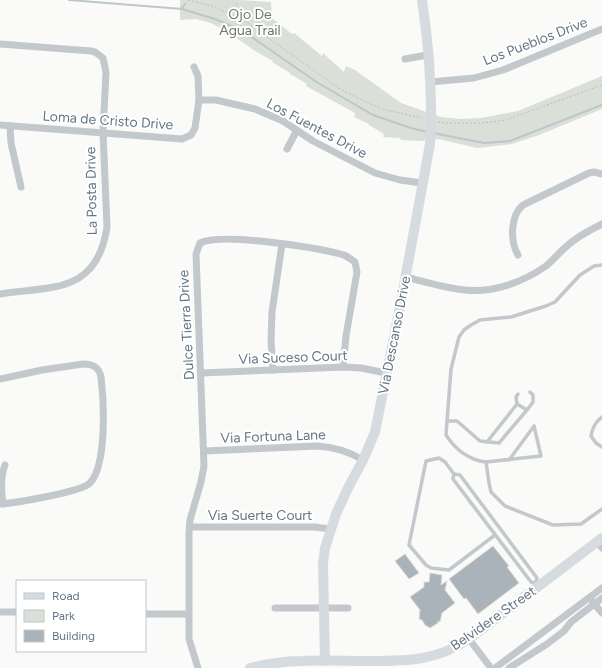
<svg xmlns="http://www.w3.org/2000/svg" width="602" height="668" font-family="Figtree,sans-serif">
  <rect width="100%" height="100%" fill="#fafaf8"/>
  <path fill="#dadfd7" d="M180,0H239L271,2L272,18L292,34L294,33L322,56L323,53L344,72L346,66L355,70L401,103L441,117L461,119L481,118L518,111L602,76V109L539,135L512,144L477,148L439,139L419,141L401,140L400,138L383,137L384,134L369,125V124L354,117L355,113L306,86L307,84L290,74V73L272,62L273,61L255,51L228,32L211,23L196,19L180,20Z"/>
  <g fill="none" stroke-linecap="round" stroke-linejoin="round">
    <g stroke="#bbc7cb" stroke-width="2">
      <path d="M69,0L182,9L215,19L243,31L318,83L373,115L411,128L427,132"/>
      <path d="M181,9L185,4"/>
      <path d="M433,133L484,143L510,141L602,105"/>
    </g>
  </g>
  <g fill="#aab3b9" stroke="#dcdcda">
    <path d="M493,546L509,566L507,567L519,583L478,614L466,598L464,599L449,579Z"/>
    <path d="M405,554L419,573L409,579L395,561Z"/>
    <path d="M430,573L442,575L441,585L447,581L445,590L455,603L442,613L440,622L438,621V623L430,628L425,625L422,620L419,619L420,610L410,597L424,587V582H429Z"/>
  </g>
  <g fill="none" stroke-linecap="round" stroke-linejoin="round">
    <g stroke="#bbbfc2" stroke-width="1" stroke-dasharray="2 2" stroke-linecap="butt">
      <path d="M188,0L212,6L246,22L340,89L364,101L382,109L422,118"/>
      <path d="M233,17L237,2"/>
      <path d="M438,122L445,123H483L506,120L602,85"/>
    </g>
    <g stroke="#c3c8cc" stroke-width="3.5">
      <path d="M602,265L594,266L580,275L555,302L546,306L511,317L480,320L471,325L464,330L459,337L451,369L446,435C455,449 469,460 486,462L489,483L491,492L505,506L553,525L581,524L602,509"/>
      <path d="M517,404L516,397L518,394"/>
      <path d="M527,410L533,402V395L530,392"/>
      <path d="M602,417C596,421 592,429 591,436L596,443L602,447"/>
      <path d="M447,421H457L480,441L499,443L527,410L517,404L487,442"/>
      <path d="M486,462L541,456L534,426L509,460"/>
      <path d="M454,474L453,479L531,582L537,583"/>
      <path d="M495,535L449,570L431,568L426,565L409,545L426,461L439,458L445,462L454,474L460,475L537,578L536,582"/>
    </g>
    <g stroke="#c3c8cc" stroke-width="7">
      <path d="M0,44L91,51L95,52L103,58L106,72L103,132L107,227C97,294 52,286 0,294"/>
      <path d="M405,59L427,55"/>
      <path d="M430,82L474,78L503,70L602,29"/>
      <path d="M199,100H216L255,109L283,121L313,141L375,173L400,180L422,183"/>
      <path d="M0,125L182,139L191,135L195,128L199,100L198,76L194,67"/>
      <path d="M10,126L11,143L21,187"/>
      <path d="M287,149L297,130"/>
      <path d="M518,255C510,241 510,216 523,205L589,173L594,172L602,174"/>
      <path d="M406,277C425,282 445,288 465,290C494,293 523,282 546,266C554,259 560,252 568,245C578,236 590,230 602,224"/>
      <path d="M273,370L271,341L272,312L282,244"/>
      <path d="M201,373L343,367L361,368L386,373"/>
      <path d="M0,379L42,370L83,364C93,364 99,367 101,377C104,401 107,465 90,483C81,492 15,503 0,504"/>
      <path d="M204,451L317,446C335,447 348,451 363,460"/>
      <path d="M3,504C1,490 0,477 5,465"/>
      <path d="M190,527H314L331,529"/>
      <path d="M597,542L602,548"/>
      <path d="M592,601L602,613"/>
      <path d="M275,608H348"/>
      <path d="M0,612H17"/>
      <path d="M145,614H188"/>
      <path d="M469,639L491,668"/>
      <path d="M198,668L189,639V533L190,520L201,482L204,466L196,254L200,243C222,232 319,248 344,255C348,257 351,259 355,262L357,272L346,336L343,367"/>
      <path d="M495,668L602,588"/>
      <path d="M509,668L547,644L564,631L571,622L602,598"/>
    </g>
    <g stroke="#d6dbdf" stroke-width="10">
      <path d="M325,661L323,564L325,548L336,514L348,488L363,460L375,432L400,307L430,144C433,96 429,47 422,0"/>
      <path d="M250,668C267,664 284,661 302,661C324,660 347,661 369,661C406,661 437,661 469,639L602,538"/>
    </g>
  </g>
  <g text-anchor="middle" stroke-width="4" stroke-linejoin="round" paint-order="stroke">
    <g font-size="14" fill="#687a64" stroke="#fff">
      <text x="250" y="19">Ojo De<tspan x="250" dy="16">Agua Trail</tspan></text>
    </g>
    <g font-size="14" fill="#657683" stroke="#fff">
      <text transform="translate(535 41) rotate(-21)" y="5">Los Pueblos Drive</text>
      <text transform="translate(108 120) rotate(4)" y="5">Loma de Cristo Drive</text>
      <text transform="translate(317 128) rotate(28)" y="5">Los Fuentes Drive</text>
      <text transform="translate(91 191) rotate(-91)" y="5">La Posta Drive</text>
      <text transform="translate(186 325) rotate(-93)" y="5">Dulce Tierra Drive</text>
      <text transform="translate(394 335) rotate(-79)" y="5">Via Descanso Drive</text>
      <text transform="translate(293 357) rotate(-2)" y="5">Via Suceso Court</text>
      <text transform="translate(273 436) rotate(-2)" y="5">Via Fortuna Lane</text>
      <text x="260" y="520">Via Suerte Court</text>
      <text transform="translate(493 618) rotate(-35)" y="5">Belvidere Street</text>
    </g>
  </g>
  <rect x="16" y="580" width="130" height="72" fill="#ffffff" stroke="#c1c8cd"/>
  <rect x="24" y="593" width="20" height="6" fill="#d6dbdf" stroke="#c1c8cd"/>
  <text x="52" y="600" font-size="12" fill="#657683">Road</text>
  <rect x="24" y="610" width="20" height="12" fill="#dadfd7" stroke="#c1c8cd"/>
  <text x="52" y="620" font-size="12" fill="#657683">Park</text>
  <rect x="24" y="630" width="20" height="12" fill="#aab3b9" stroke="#c1c8cd"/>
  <text x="52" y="640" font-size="12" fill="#657683">Building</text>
</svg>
